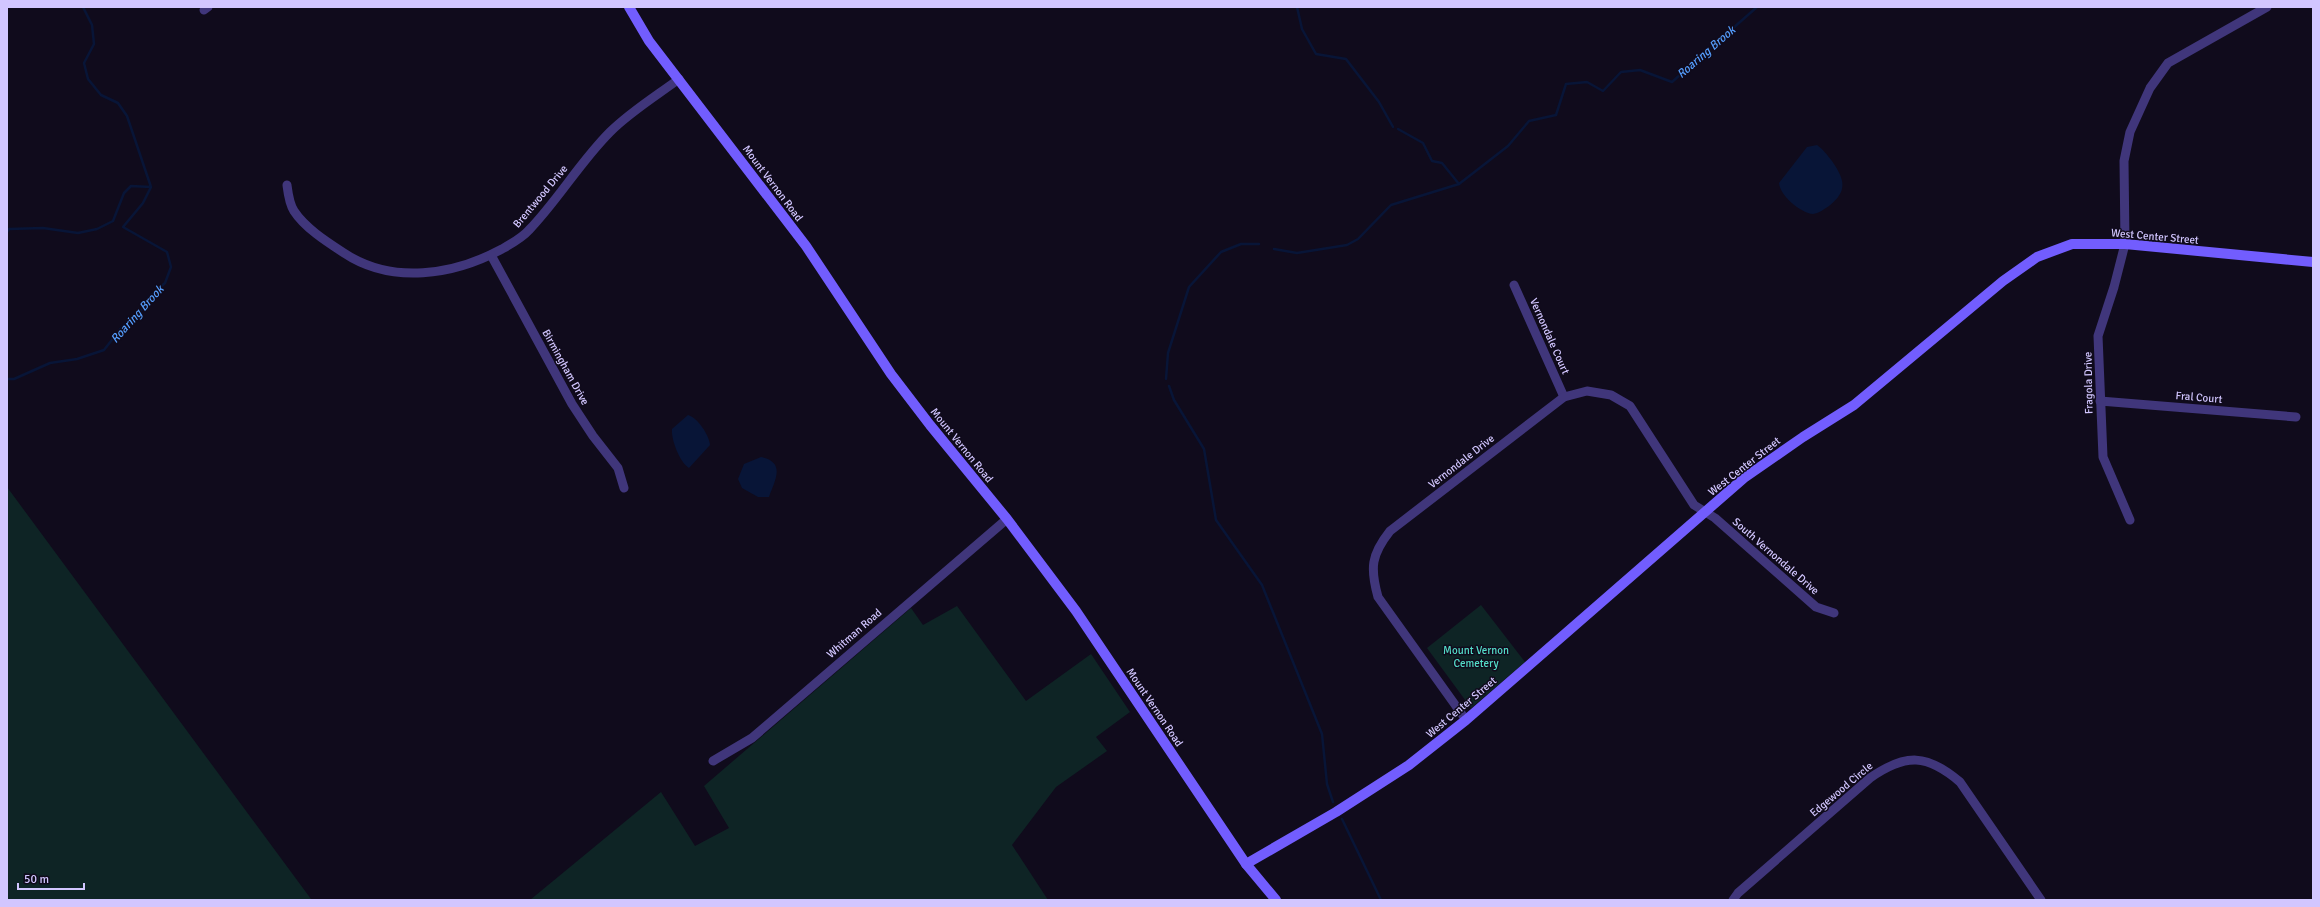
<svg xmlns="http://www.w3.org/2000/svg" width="2320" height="907" font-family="Signika,sans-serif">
  <rect width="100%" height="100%" fill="#100b1c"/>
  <g fill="#0e2425">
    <path d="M7,487L311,899V900H7Z"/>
    <path d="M1481,605L1525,662L1471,708L1427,648Z"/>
    <path d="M957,606L1026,701L1091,654L1130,712L1096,737L1107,751L1056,787L1012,845L1048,900H530L661,792L695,846L729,828L704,786L911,608L923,625Z"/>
  </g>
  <g fill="#081537">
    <path d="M1817,145C1824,150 1827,155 1832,161C1845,180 1848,191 1829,206C1823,210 1819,213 1813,214C1801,213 1780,196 1779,183L1807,147Z"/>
    <path d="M688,415C698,418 709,435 710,445L689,468C680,463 671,440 672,429Z"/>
    <path d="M761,457C787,462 774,482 769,497H758L742,488L738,479L744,464Z"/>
  </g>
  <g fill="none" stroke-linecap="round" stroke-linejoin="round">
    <g stroke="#081537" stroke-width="2.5">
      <path d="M1297,7L1302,29L1316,54L1346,59L1379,102L1393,127"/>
      <path d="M1398,129L1423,143L1432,161L1442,163L1459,184L1508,146L1529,121L1556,115L1566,84L1587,82L1603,91L1621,72L1640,70L1672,82L1757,7"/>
      <path d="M7,232L9,229L43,228L78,233L97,229L113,221L124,193L131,186L151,187L127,116L118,103L101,95L88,79L84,63L94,44L92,25L83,7"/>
      <path d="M1274,249L1297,253L1347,245L1358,239L1391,205L1459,184"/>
      <path d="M7,379H14L50,363L77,359L104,350L122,327L139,314L149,297L165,283L171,267L167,252L123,227L143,203L151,187"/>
      <path d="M1166,379L1168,353L1189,287L1221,252L1241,244H1259"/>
      <path d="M1169,386L1174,400L1204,449L1216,520L1262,585L1322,734L1327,784L1333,802"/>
      <path d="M1342,819L1381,900"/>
    </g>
    <g stroke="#40367b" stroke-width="9">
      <path d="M204,10L208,7"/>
      <path d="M287,185C288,193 289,203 294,211C305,228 327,242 344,253C392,285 454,275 502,249C511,244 522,238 529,230C558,200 580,162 610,132C630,112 656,96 679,79"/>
      <path d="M491,255L572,404L593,436L618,468L624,488"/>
      <path d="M1514,285L1564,397"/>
      <path d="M2100,401L2296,417"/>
      <path d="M2130,520L2103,457L2098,336L2114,287L2125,244L2124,161L2130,132L2150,88L2168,63L2267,7"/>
      <path d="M1466,720L1378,597C1370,568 1371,555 1390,531L1564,397L1587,391L1611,395L1630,406L1694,505L1715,518L1816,607L1834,613"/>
      <path d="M713,761L752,738L1007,519"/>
      <path d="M1733,900L1738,893L1870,778C1906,753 1927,754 1960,782L2041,900"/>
    </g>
    <g stroke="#725dfe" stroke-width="10">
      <path d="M629,7L649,41L806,246L891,374L930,425L1007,519L1076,611L1246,864L1276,900"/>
      <path d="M1246,864L1336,812L1409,765L1466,720L1744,478L1803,437L1854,405L2003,281L2037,257L2072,244H2125L2313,262"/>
    </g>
  </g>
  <g text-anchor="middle" stroke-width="3" stroke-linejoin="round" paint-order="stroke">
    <g font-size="11" fill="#d2c6ff" stroke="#100b1c">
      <text transform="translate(773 183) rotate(53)" y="4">Mount Vernon Road</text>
      <text transform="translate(540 196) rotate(-50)" y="4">Brentwood Drive</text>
      <text transform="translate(2155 236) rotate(5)" y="4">West Center Street</text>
      <text transform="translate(1550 336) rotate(66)" y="4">Vernondale Court</text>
      <text transform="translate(566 367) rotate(61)" y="4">Birmingham Drive</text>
      <text transform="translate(2088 383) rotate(-91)" y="4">Fragola Drive</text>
      <text transform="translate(2199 397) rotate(5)" y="4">Fral Court</text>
      <text transform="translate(962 445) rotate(51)" y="4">Mount Vernon Road</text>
      <text transform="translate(1461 461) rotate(-38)" y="4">Vernondale Drive</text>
      <text transform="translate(1744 466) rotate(-38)" y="4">West Center Street</text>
      <text transform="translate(1776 556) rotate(41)" y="4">South Vernondale Drive</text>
      <text transform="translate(854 633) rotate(-41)" y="4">Whitman Road</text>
      <text transform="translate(1155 707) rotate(56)" y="4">Mount Vernon Road</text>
      <text transform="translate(1461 707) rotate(-40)" y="4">West Center Street</text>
      <text transform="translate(1841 789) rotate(-40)" y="4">Edgewood Circle</text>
    </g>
    <g font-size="11" fill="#54ddc9" stroke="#100b1c">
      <text x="1476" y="654">Mount Vernon<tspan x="1476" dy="13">Cemetery</tspan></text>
    </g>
    <g font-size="12" font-style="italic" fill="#559efe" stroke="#100b1c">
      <text transform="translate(1706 52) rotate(-41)" y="4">Roaring Brook</text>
      <text transform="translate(137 314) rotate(-48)" y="4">Roaring Brook</text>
    </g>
  </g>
  <rect width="2320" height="907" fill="none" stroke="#d2c6ff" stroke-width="16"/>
  <path d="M18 883v6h66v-6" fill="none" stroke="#d2c6ff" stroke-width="2"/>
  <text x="24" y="883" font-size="12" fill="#d2c6ff" stroke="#100b1c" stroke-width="3" paint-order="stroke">50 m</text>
</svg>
